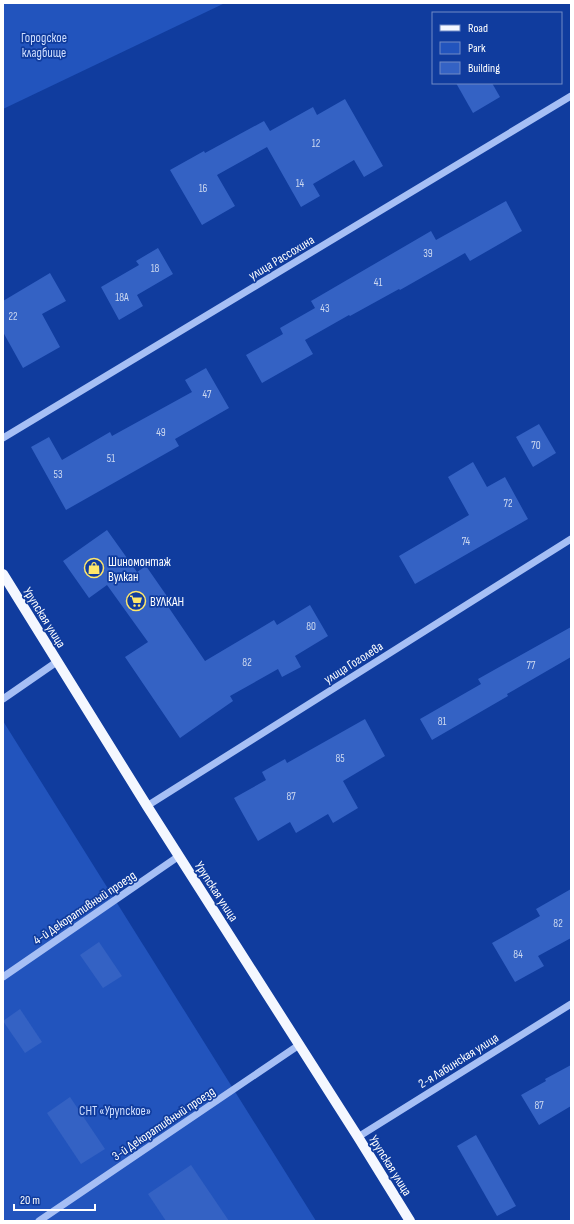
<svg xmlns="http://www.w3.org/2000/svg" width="574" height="1224" font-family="'Sofia Sans Condensed',sans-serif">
  <rect width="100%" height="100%" fill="#103c9e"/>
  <g fill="#2254bd">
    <path d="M3,3H225L3,109Z"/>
    <path d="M3,721L316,1221H3Z"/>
  </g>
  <g fill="#3462c4">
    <path d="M456,83H492L500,97L473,113Z"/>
    <path d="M345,99L383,166L364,177L354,160L313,184L320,196L301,207L267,147L217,175L235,206L202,225L170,170L204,151L205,153L264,121L270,131L313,107L317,115Z"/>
    <path d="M506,201L522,231L470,261L465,253L400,290L399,289L350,316L349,315L305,340L313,354L262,383L246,355L283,334L280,328L315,308L311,301L431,231L436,240Z"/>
    <path d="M158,248L173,274L137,295L143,306L119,320L101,287L139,265L136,261Z"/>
    <path d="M50,273L66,301L42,314L60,347L23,368L3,332V301Z"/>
    <path d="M206,368L229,408L175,439L179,446L66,510L31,447L49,437L62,460L110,432L112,436L192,392L185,380Z"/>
    <path d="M539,424L556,453L533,467L516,437Z"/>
    <path d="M473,462L487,487L505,477L528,519L415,584L399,556L469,515L448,477Z"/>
    <path d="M107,530L137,572L146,566L171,602L167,605L205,661L274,620L277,625L310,605L328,636L295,656L301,667L282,677L278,669L230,696L233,701L180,738L125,657L148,642L107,585L89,598L63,561Z"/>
    <path d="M571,627V657L507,694L508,696L432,740L420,719L481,684L478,679Z"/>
    <path d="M365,719L385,756L343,781L358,808L333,823L328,814L296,833L290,822L258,841L234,798L266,780L262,772L285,759L287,763Z"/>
    <path d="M571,889V938L538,956L544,966L515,982L492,943L540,916L536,909Z"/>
    <path d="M99,942L122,976L103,988L80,955Z"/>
    <path d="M20,1009L42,1042L25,1053L3,1021Z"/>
    <path d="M571,1065V1106L539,1125L521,1095L546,1081L545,1079Z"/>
    <path d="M70,1097L105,1149L81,1164L47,1113Z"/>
    <path d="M476,1135L516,1206L497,1216L457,1146Z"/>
    <path d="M191,1165L229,1221H166L148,1194Z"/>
  </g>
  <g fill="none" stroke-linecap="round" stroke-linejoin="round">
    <g stroke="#a6bff5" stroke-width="7">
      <path d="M3,438L571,96"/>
      <path d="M3,699L58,661"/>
      <path d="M147,806L571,539"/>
      <path d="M3,977L179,856"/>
      <path d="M358,1137L571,1004"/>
      <path d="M39,1221L299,1045"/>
    </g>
    <path stroke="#f4f7ff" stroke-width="10" d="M3,574L147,806L358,1137L410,1221"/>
  </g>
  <defs>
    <g id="shop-ring" transform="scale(1)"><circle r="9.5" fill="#103c9e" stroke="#ffe76a" stroke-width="1.5"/><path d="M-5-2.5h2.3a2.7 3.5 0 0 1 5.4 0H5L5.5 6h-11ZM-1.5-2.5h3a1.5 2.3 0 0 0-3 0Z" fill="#ffe76a"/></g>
    <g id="supermarket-ring" transform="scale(1)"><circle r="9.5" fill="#103c9e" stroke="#ffe76a" stroke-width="1.5"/><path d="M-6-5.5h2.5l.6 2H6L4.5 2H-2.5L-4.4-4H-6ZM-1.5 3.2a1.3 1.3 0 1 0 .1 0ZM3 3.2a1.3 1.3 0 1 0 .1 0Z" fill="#ffe76a"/></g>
  </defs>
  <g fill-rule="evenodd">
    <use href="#shop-ring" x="94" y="568"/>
    <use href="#supermarket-ring" x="136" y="601"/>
  </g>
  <g text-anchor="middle" stroke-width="3.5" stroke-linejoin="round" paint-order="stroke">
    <g font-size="11" fill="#ccd8f0">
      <text x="316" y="147">12</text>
      <text x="300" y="187">14</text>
      <text x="203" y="192">16</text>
      <text x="428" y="257">39</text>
      <text x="155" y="272">18</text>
      <text x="378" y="286">41</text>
      <text x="122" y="301">18А</text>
      <text x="325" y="312">43</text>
      <text x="13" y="320">22</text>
      <text x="207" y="398">47</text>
      <text x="161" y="436">49</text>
      <text x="536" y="449">70</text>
      <text x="111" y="462">51</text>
      <text x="58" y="478">53</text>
      <text x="508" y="507">72</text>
      <text x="466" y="545">74</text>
      <text x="311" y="630">80</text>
      <text x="247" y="666">82</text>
      <text x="531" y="669">77</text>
      <text x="442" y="725">81</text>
      <text x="340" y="762">85</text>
      <text x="291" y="800">87</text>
      <text x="558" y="927">82</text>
      <text x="518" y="958">84</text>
      <text x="539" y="1109">87</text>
    </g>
    <g font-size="13" fill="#cfdefe" stroke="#103c9e">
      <text x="44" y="42">Городское<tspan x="44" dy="15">кладбище</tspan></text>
      <text x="115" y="1115">СНТ «Урупское»</text>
    </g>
    <g font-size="13" fill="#fff" stroke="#103c9e">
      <text transform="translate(281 257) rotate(-31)" y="5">улица Рассохина</text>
      <text transform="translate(45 617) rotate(58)" y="5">Урупская улица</text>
      <text transform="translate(353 662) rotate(-32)" y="5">улица Гоголева</text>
      <text transform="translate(217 891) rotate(57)" y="5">Урупская улица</text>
      <text transform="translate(84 907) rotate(-34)" y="5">4-й Декоративный проезд</text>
      <text transform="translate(458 1060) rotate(-32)" y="5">2-я Лабинская улица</text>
      <text transform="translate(163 1123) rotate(-34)" y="5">3-й Декоративный проезд</text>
      <text transform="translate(391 1165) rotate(58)" y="5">Урупская улица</text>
    </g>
    <g font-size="13" fill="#fff" stroke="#103c9e" text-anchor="start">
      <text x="108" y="566">Шиномонтаж<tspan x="108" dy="15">Вулкан</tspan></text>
      <text x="150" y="606">ВУЛКАН</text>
    </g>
  </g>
  <rect width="574" height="1224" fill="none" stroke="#ffffff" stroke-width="8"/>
  <rect x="432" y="12" width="130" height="72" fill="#103c9e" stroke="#708ac5"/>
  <rect x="440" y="25" width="20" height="6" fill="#f4f7ff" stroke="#708ac5"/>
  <text x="468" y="32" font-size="12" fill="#ffffff">Road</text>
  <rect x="440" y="42" width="20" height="12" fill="#2254bd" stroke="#708ac5"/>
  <text x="468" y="52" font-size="12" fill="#ffffff">Park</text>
  <rect x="440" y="62" width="20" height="12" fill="#3462c4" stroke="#708ac5"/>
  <text x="468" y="72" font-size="12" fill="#ffffff">Building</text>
  <path d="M14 1204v6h81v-6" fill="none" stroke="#ffffff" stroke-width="2"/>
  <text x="20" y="1204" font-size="12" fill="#ffffff" stroke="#103c9e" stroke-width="3" paint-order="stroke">20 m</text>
</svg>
